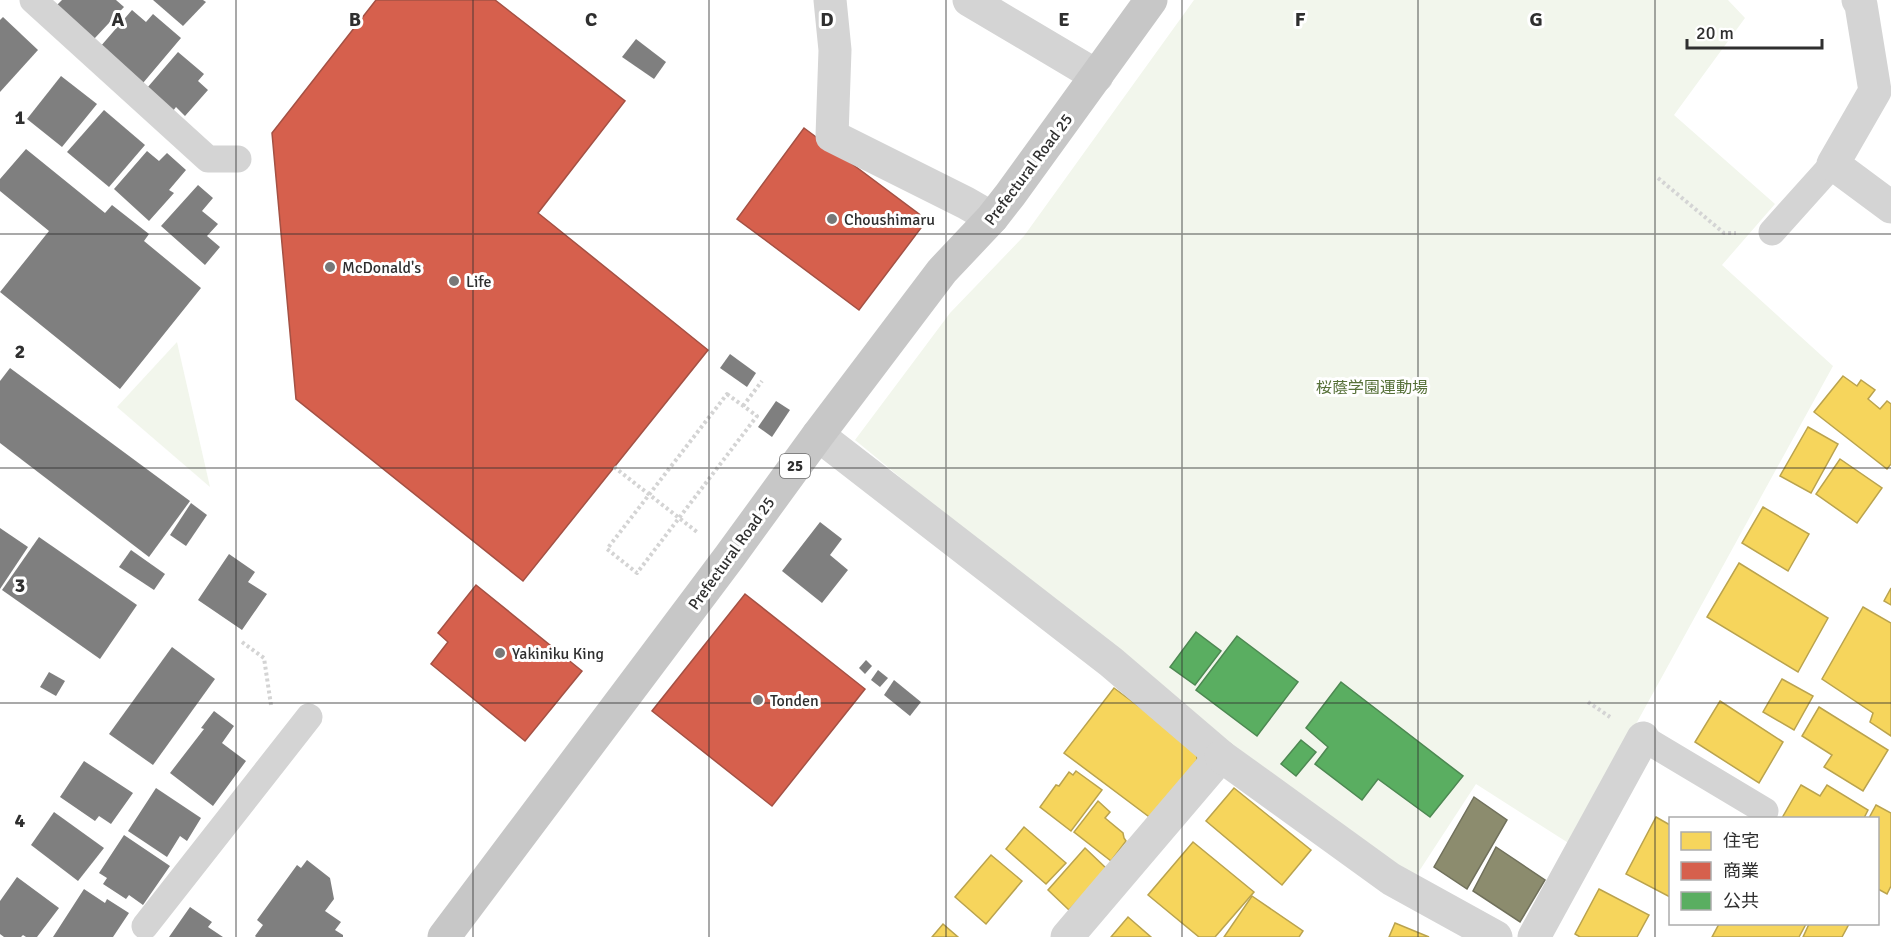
<svg xmlns="http://www.w3.org/2000/svg" width="1891" height="937" font-family="Signika,'Noto Sans JP',sans-serif">
  <rect width="100%" height="100%" fill="#fff"/>
  <g fill="#f2f6ec">
    <path d="M1194,0H1728L1745,18L1674,115L1775,204L1722,265L1833,366L1570,844L1476,784L1414,879L1225,746L855,440L950,313L1024,236Z"/>
    <path d="M177,342L210,487L117,407Z"/>
  </g>
  <g fill="#f6d55c" stroke="#baa34e" stroke-width="1.5">
    <path d="M1843,376L1857,386L1861,380L1875,390L1868,399L1880,409L1887,401L1891,404V464L1887,469L1814,412Z"/>
    <path d="M1808,427L1838,444L1811,493L1780,476Z"/>
    <path d="M1840,459L1882,488L1857,523L1816,494Z"/>
    <path d="M1763,507L1809,534L1788,571L1742,543Z"/>
    <path d="M1739,563L1828,618L1798,672L1707,617Z"/>
    <path d="M1891,588V605L1884,601Z"/>
    <path d="M1863,607L1891,623V736L1870,722L1873,713L1822,679Z"/>
    <path d="M1782,679L1813,696L1794,730L1763,712Z"/>
    <path d="M1114,688L1196,749L1197,760L1152,819L1064,753Z"/>
    <path d="M1720,701L1783,742L1759,783L1695,742Z"/>
    <path d="M1819,707L1888,750L1863,791L1824,767L1832,755L1802,736Z"/>
    <path d="M1076,771L1102,790L1071,831L1040,807L1056,785L1059,786L1069,772L1073,775Z"/>
    <path d="M1801,785L1820,796L1827,785L1868,810L1864,818H1782Z"/>
    <path d="M1234,788L1311,850L1282,885L1206,821Z"/>
    <path d="M1098,801L1110,812L1105,818L1123,833L1124,838L1126,841L1111,861L1074,832Z"/>
    <path d="M1876,805L1891,813V886L1887,894L1878,889V818H1869Z"/>
    <path d="M1656,817L1670,825V897L1626,874Z"/>
    <path d="M1024,827L1066,863L1046,884L1006,849Z"/>
    <path d="M1193,842L1254,892L1215,937H1199L1148,895Z"/>
    <path d="M1085,848L1107,869L1069,910L1048,890Z"/>
    <path d="M991,855L1022,881L986,924L955,897Z"/>
    <path d="M1599,889L1649,915L1637,937H1580L1575,934Z"/>
    <path d="M1252,896L1303,931L1299,937H1224Z"/>
    <path d="M1128,917L1151,937H1111Z"/>
    <path d="M1395,923L1429,937H1389Z"/>
    <path d="M943,924L958,937H932Z"/>
    <path d="M1719,924H1806L1799,937H1712Z"/>
    <path d="M1809,924H1849L1842,937H1803Z"/>
  </g>
  <g fill="#d6604d" stroke="#a45144" stroke-width="1.5">
    <path d="M376,0H495L625,101L538,213L708,350L523,581L296,399L272,133Z"/>
    <path d="M804,128L927,220L859,310L737,219Z"/>
    <path d="M476,585L582,671L525,741L431,664L448,642L438,633Z"/>
    <path d="M745,594L865,689L772,806L652,711Z"/>
  </g>
  <g fill="#5aae61" stroke="#4d8852" stroke-width="1.5">
    <path d="M1196,632L1221,651L1195,685L1170,667Z"/>
    <path d="M1237,636L1298,682L1257,736L1196,690Z"/>
    <path d="M1341,682L1463,776L1430,817L1378,779L1362,800L1315,764L1328,747L1306,728Z"/>
    <path d="M1301,740L1316,752L1296,776L1281,764Z"/>
  </g>
  <g fill="#8c8c6e" stroke="#70705b" stroke-width="1.5">
    <path d="M1474,797L1507,820L1467,889L1434,867Z"/>
    <path d="M1496,847L1545,880L1520,922L1473,891Z"/>
  </g>
  <g fill="#7f7f7f">
    <path d="M62,0H116L124,7L94,39L57,5Z"/>
    <path d="M153,0H203L206,2L183,26Z"/>
    <path d="M132,10L146,22L153,14L181,38L143,83L100,47Z"/>
    <path d="M3,17L38,50L0,92V20Z"/>
    <path d="M636,39L666,62L654,79L622,57Z"/>
    <path d="M178,52L204,74L198,81L208,90L185,116L176,107L173,111L147,88Z"/>
    <path d="M61,76L97,104L62,147L27,119Z"/>
    <path d="M104,110L145,145L109,187L67,152Z"/>
    <path d="M26,149L105,213L112,205L149,234L144,241L201,288L120,389L0,292L49,231L0,191V179Z"/>
    <path d="M147,151L159,161L167,153L186,170L169,190L174,193L149,221L114,189Z"/>
    <path d="M198,185L213,198L202,211L218,224L207,236L220,247L205,265L161,226Z"/>
    <path d="M730,354L756,373L747,387L720,368Z"/>
    <path d="M10,368L190,501L149,557L0,443V381Z"/>
    <path d="M776,401L790,410L772,437L758,427Z"/>
    <path d="M191,503L207,515L186,546L170,535Z"/>
    <path d="M820,522L842,539L830,555L848,570L822,603L782,571Z"/>
    <path d="M0,528L28,547L0,589Z"/>
    <path d="M39,537L137,605L100,659L2,590Z"/>
    <path d="M131,550L165,574L154,590L119,567Z"/>
    <path d="M229,554L255,572L248,582L267,594L242,630L198,600Z"/>
    <path d="M172,647L215,679L153,765L109,734Z"/>
    <path d="M866,660L872,666L865,674L859,668Z"/>
    <path d="M878,670L888,678L880,687L871,680Z"/>
    <path d="M49,672L65,681L56,696L40,687Z"/>
    <path d="M894,680L921,702L910,716L884,695Z"/>
    <path d="M214,711L234,726L222,743L246,761L213,806L170,773L204,729L201,728Z"/>
    <path d="M84,761L133,793L111,824L99,816L95,821L60,797Z"/>
    <path d="M156,788L201,818L187,841L180,836L167,857L128,831Z"/>
    <path d="M54,812L104,848L78,881L31,845Z"/>
    <path d="M124,835L170,866L143,905L129,895L126,899L103,884L107,878L99,873Z"/>
    <path d="M307,860L330,878L334,899L325,911L341,922L335,930L343,935V937H256L255,936L263,925L257,920L297,865L301,868Z"/>
    <path d="M17,877L59,908L37,937H26L23,935L21,937H4L0,934V901Z"/>
    <path d="M84,889L105,903L107,899L129,913L113,937H53Z"/>
    <path d="M190,907L212,922L208,927L223,937H169Z"/>
  </g>
  <g fill="none" stroke-linecap="round" stroke-linejoin="round">
    <g stroke="#d4d4d4" stroke-width="4" stroke-dasharray="3 3" stroke-linecap="butt">
      <path d="M1658,178L1724,233H1736"/>
      <path d="M727,394L757,416L637,573L607,549Z"/>
      <path d="M743,406L762,381"/>
      <path d="M614,467L697,532"/>
      <path d="M242,642L264,658L271,705"/>
      <path d="M1588,702L1610,717"/>
    </g>
    <g stroke="#d4d4d4" stroke-width="27">
      <path d="M33,0L208,159H238"/>
      <path d="M1772,232L1833,164"/>
      <path d="M1643,738L1765,811"/>
      <path d="M145,926L309,717"/>
    </g>
    <g stroke="#d4d4d4" stroke-width="33">
      <path d="M830,0L835,50L832,136L966,203L992,218"/>
      <path d="M969,0L1097,76"/>
      <path d="M1858,0L1861,5L1875,91L1833,164L1891,207"/>
      <path d="M818,435L1111,662L1221,756L1067,937"/>
      <path d="M1221,756L1391,879L1496,937"/>
      <path d="M1534,937L1643,738"/>
    </g>
    <path stroke="#c7c7c7" stroke-width="33" d="M444,937L730,556L818,435L942,271L992,218L1010,195L1151,0"/>
  </g>
  <path fill="none" stroke="#2f2f2f" stroke-width="1.5" stroke-opacity="0.55" d="M236,0V937M473,0V937M709,0V937M946,0V937M1182,0V937M1418,0V937M1655,0V937M0,234H1891M0,468H1891M0,703H1891"/>
  <g fill="#787878" stroke="#fff" stroke-width="2">
    <circle cx="832" cy="219" r="6"/>
    <circle cx="330" cy="267" r="6"/>
    <circle cx="454" cy="281" r="6"/>
    <circle cx="500" cy="653" r="6"/>
    <circle cx="758" cy="700" r="6"/>
  </g>
  <g text-anchor="middle" stroke-width="6" stroke-linejoin="round" paint-order="stroke">
    <rect fill="#fff" stroke="#6d6d6d" stroke-width="1.5" x="780" y="454" width="30" height="24" rx="4.5"/>
    <g font-size="15" font-weight="bold" fill="#2f2f2f">
      <text x="795" y="471">25</text>
    </g>
    <g font-size="16" fill="#2f2f2f" stroke="#fff">
      <text transform="translate(1028 169) rotate(-53)" y="6">Prefectural Road 25</text>
      <text transform="translate(731 553) rotate(-54)" y="6">Prefectural Road 25</text>
    </g>
    <g font-size="16" fill="#2f2f2f" stroke="#fff" text-anchor="start">
      <text x="844" y="225">Choushimaru</text>
      <text x="342" y="273">McDonald's</text>
      <text x="466" y="287">Life</text>
      <text x="512" y="659">Yakiniku King</text>
      <text x="770" y="706">Tonden</text>
    </g>
    <g font-size="16" fill="#567038" stroke="#fff">
      <text x="1372" y="393">桜蔭学園運動場</text>
    </g>
  </g>
  <g font-size="20" text-anchor="middle" font-weight="bold" fill="#2f2f2f" stroke="#fff" stroke-width="6" stroke-linejoin="round" paint-order="stroke">
    <text x="118" y="26">A</text>
    <text x="355" y="26">B</text>
    <text x="591" y="26">C</text>
    <text x="827" y="26">D</text>
    <text x="1064" y="26">E</text>
    <text x="1300" y="26">F</text>
    <text x="1536" y="26">G</text>
    <text x="20" y="124">1</text>
    <text x="20" y="358">2</text>
    <text x="20" y="592">3</text>
    <text x="20" y="827">4</text>
  </g>
  <rect x="1669" y="817" width="210" height="108" fill="#ffffff" stroke="#acacac" stroke-width="1.5"/>
  <rect x="1681" y="832" width="30" height="18" fill="#f6d55c" stroke="#acacac" stroke-width="1.5"/>
  <text x="1723" y="847" font-size="18" fill="#2f2f2f">住宅</text>
  <rect x="1681" y="862" width="30" height="18" fill="#d6604d" stroke="#acacac" stroke-width="1.5"/>
  <text x="1723" y="877" font-size="18" fill="#2f2f2f">商業</text>
  <rect x="1681" y="892" width="30" height="18" fill="#5aae61" stroke="#acacac" stroke-width="1.5"/>
  <text x="1723" y="907" font-size="18" fill="#2f2f2f">公共</text>
  <path d="M1687 39v9h135v-9" fill="none" stroke="#2f2f2f" stroke-width="3"/>
  <text x="1696" y="39" font-size="18" fill="#2f2f2f" stroke="#ffffff" stroke-width="4.5" paint-order="stroke">20 m</text>
</svg>
